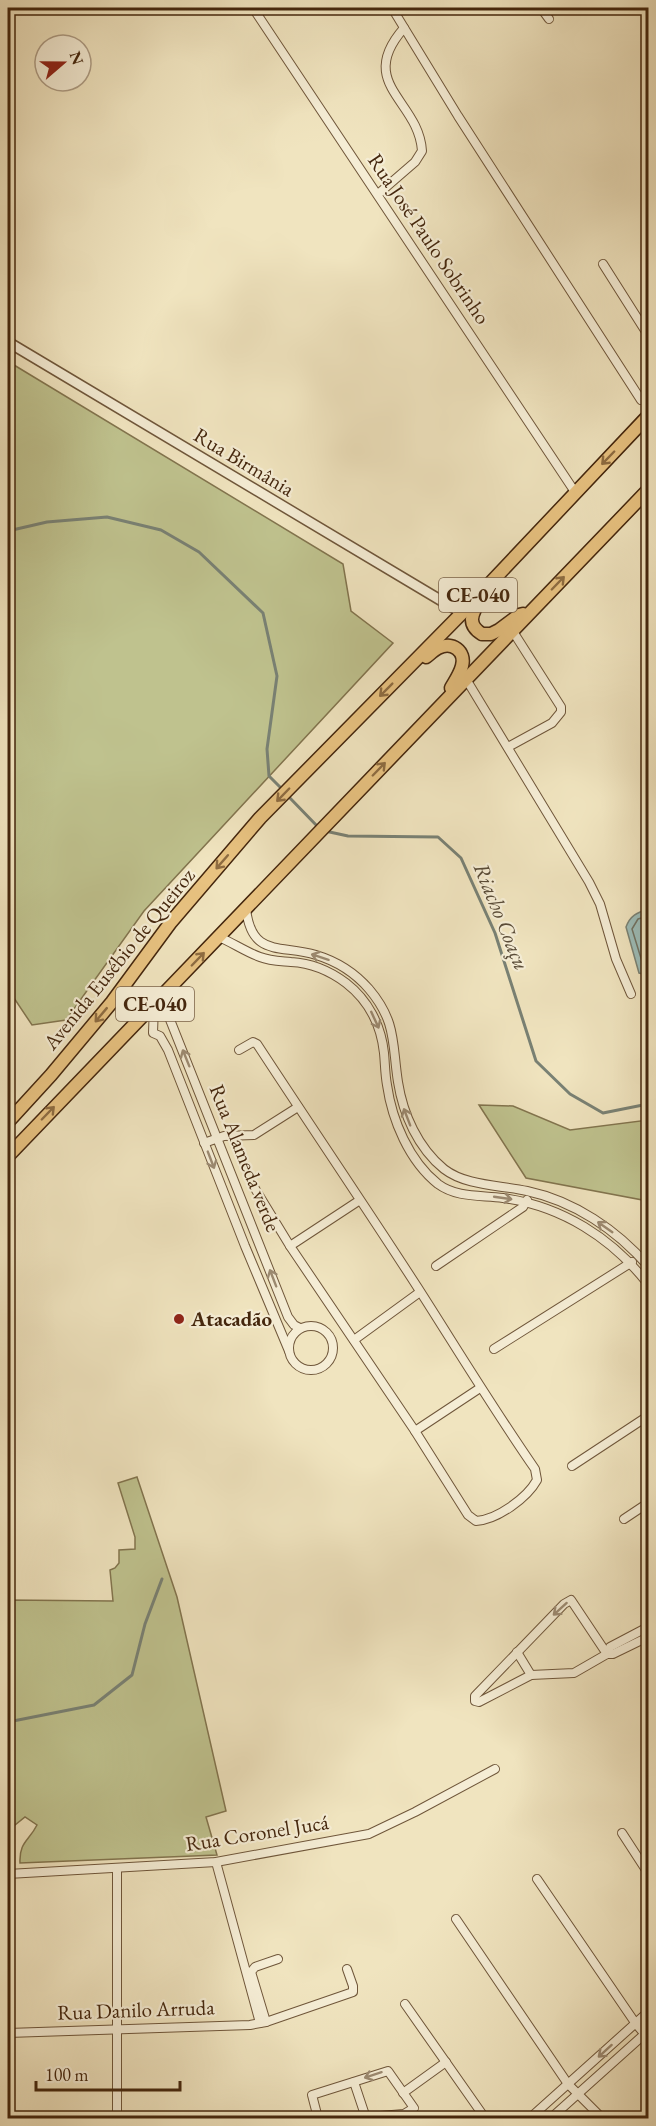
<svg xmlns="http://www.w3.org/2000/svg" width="656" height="2126" font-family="'EB Garamond',serif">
  <rect width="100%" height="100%" fill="#f0e4bf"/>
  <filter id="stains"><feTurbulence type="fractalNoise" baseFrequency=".00333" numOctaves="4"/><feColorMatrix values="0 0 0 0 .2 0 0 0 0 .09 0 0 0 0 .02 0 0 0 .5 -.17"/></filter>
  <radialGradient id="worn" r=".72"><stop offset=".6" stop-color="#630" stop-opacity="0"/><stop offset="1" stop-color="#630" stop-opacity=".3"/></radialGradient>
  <g fill="#bfc28e" stroke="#82744e" stroke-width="1.5">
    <path d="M9,362L343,564L351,611L393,643L144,911L66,1020L32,1025L8,989V409L14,412Z"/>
    <path d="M479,1105L513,1106L570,1130L648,1120V1201L526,1178Z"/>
    <path d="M137,1477L177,1597L226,1811L206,1817L217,1855L20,1863C19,1842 29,1841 37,1825L25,1817L15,1825H8V1600L113,1601L110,1570L115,1568L119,1563V1550L135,1549V1537L118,1483Z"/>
  </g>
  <path fill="#9cbdb9" stroke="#798174" stroke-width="1.5" d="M648,910V975L639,973L626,927C630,916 637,912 648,910Z"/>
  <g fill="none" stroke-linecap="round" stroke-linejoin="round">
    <path stroke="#707263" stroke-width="1.5" d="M648,916L638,919L632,929L644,968L648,970"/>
    <g stroke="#798174" stroke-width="3">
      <path d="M8,531L47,522L107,517L161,530L199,552L263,613L277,676L267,749L269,776L284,791"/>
      <path d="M288,796L319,828"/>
      <path d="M325,831L348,836L438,837L461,858L495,933L536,1061L570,1094L603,1113L648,1104"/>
      <path d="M8,1722L94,1705L132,1675L145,1624L162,1579"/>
    </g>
    <g stroke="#6f563a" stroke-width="10">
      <g id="minor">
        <path d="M253,8L575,492"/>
        <path d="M392,8L458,116L641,400"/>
        <path d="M541,8L549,19"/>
        <path d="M378,194L415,162L422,151C419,100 355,84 404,28"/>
        <path d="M603,264L648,335"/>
        <path d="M466,679L589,882L600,904L616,959L631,994"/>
        <path d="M508,747L552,723L561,712V707L512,630"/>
        <path d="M246,909C252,958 280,944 316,955C336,961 355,973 369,989C397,1022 392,1044 398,1082C403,1114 418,1148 444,1169C466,1186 500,1185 527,1191C574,1201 617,1230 648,1266"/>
        <path d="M219,937C233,943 246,952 260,957C270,961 281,961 291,962C311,963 330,971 346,983C368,1000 381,1025 384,1053C385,1063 385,1074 387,1085C392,1120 409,1161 438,1184C457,1198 481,1195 503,1198C562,1206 612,1238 648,1284"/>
        <path d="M161,997L288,1317L294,1325L300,1328"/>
        <path d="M154,1005L153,1033L160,1036L168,1050L245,1246L289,1351"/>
        <path d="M239,1050L253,1042L257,1044C310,1125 365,1206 418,1288C457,1349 494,1410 535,1469L537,1480C527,1498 497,1520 476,1521L468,1515L415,1431L290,1246L360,1200"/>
        <path d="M204,1143L224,1136L254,1135L298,1107"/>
        <path d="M251,1182L290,1246"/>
        <path d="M436,1266L523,1207L527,1200"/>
        <circle cx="311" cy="1348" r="22"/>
        <path d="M354,1340L420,1292"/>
        <path d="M494,1349L632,1262"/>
        <path d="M415,1431L480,1388"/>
        <path d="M572,1466L648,1416"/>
        <path d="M624,1519L648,1503"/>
        <path d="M517,1652L531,1675"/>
        <path d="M607,1654L571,1600L564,1604L475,1696V1701L479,1702L531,1675L574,1673L607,1654H613L648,1637"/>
        <path d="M607,1654L610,1647L648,1627"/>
        <path d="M622,1833L648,1873"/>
        <path d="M216,1862L260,2023"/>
        <path d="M8,1874L216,1862L369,1834L415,1812L495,1769"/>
        <path d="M537,1879L636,2024L648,2038"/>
        <path d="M456,1919L568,2084L602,2118"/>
        <path d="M278,1959L255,1967L251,1972L266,2022L353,1992V1986L347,1969"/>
        <path d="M405,2004L485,2118"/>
        <path d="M8,2033L250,2025L266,2022"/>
        <path d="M354,2082L366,2118"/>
        <path d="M403,2093L446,2062"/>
        <path d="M117,2118V1869"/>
        <path d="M318,2118L312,2095L388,2071L414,2108L404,2114L356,2118"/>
        <path d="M530,2118L648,2012"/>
        <path d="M551,2118L648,2031"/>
      </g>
    </g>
    <g stroke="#6f563a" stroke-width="12">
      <path id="tertiary" d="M8,342L462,613"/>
    </g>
    <g stroke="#44260d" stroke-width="15">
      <g id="trunk">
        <path d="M480,601C471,614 467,625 482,634H491L499,630L519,615L523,614"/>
        <path d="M426,657C430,654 434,650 438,648C452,641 466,651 462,666C460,674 455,681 451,688"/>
        <path d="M8,1122L51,1075L112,1002L171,922L260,818L462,613L648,416"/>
        <path d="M8,1156L648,490"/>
      </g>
    </g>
    <use href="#minor" stroke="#f5edd5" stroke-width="8"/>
    <use href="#tertiary" stroke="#f5edd5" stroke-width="9"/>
    <use href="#trunk" stroke="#e8c280" stroke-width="12"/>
  </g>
  <defs><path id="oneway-shaft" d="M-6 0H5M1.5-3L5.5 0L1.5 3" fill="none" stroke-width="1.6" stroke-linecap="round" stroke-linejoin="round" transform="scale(1.5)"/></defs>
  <g stroke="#8e6c41">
    <use href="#oneway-shaft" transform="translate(608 458) rotate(134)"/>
    <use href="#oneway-shaft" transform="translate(558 583) rotate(-46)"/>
    <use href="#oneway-shaft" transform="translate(386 690) rotate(135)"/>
    <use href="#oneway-shaft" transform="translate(379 769) rotate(-46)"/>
    <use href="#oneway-shaft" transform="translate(283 795) rotate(134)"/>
    <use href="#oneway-shaft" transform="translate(222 862) rotate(131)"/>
    <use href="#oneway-shaft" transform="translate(198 959) rotate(-46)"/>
    <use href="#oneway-shaft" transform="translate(101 1015) rotate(130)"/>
    <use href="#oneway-shaft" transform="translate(48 1113) rotate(-46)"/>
  </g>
  <g stroke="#9c8a71">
    <use href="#oneway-shaft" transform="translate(320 957) rotate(-162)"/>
    <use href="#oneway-shaft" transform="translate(375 1020) rotate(65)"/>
    <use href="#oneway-shaft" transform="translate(186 1058) rotate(-112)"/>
    <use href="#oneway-shaft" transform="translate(407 1117) rotate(-111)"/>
    <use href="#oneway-shaft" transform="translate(211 1160) rotate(69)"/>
    <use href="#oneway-shaft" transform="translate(503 1198) rotate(8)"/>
    <use href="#oneway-shaft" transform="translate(605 1227) rotate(-145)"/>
    <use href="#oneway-shaft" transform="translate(273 1278) rotate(-111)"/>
    <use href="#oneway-shaft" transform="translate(560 1609) rotate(138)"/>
    <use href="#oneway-shaft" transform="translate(605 2051) rotate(138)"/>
    <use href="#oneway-shaft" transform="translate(373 2075) rotate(162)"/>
  </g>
  <circle fill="#8f2418" stroke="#f5edd5" stroke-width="2" cx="179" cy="1319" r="6"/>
  <g text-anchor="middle" stroke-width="4.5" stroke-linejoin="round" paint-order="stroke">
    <g fill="#f5edd5" stroke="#796249" stroke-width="1.5">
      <rect x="439" y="578" width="78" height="34" rx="4.5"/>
      <rect x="116" y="987" width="78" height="34" rx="4.5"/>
    </g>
    <g font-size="20" font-weight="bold" fill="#44260d">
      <text x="478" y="602">CE-040</text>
      <text x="155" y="1011">CE-040</text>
    </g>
    <g font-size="21" fill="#44260d" stroke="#f5edd5">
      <text transform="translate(429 239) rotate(56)" y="7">Rua José Paulo Sobrinho</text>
      <text transform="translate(244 462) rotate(31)" y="7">Rua Birmânia</text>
      <text transform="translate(119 959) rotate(-51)" y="7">Avenida Eusébio de Queiroz</text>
      <text transform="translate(245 1158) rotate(68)" y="7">Rua Alameda verde</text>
      <text transform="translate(257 1833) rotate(-9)" y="7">Rua Coronel Jucá</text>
      <text transform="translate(136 2010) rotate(-2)" y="7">Rua Danilo Arruda</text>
    </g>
    <g font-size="21" font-weight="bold" fill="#44260d" stroke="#f5edd5" text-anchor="start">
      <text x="191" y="1326">Atacadão</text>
    </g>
    <g font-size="22" font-style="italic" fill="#5a4c38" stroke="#f5edd5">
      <text transform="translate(502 916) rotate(68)" y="8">Riacho Coaçu</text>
    </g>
  </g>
  <rect width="656" height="2126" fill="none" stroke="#f0e4bf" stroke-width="30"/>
  <rect x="9" y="9" width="638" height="2108" fill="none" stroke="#44260d" stroke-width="3"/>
  <rect x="15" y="15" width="626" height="2096" fill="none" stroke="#44260d" stroke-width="1.5"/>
  <g transform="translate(63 63) rotate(70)"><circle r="28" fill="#f5edd5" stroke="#ae9d85" stroke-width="1.5"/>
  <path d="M0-4.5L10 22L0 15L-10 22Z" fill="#8f2418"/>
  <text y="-9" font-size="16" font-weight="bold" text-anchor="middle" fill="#44260d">N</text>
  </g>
  <path d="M36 2081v9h144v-9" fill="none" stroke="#44260d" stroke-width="3"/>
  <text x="45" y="2081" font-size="18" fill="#44260d" stroke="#f5edd5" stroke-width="4.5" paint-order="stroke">100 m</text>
  <rect width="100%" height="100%" filter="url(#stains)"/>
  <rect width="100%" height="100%" fill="url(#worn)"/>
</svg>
